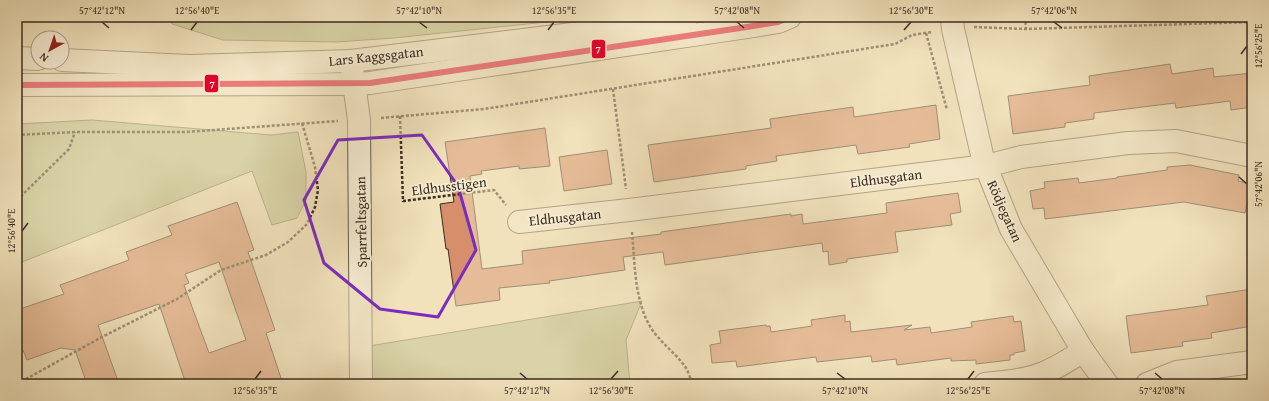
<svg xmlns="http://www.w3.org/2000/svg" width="1269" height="401" font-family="'Gentium Book Plus',serif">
  <rect width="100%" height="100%" fill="#f1e2bc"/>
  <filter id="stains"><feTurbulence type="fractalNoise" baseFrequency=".005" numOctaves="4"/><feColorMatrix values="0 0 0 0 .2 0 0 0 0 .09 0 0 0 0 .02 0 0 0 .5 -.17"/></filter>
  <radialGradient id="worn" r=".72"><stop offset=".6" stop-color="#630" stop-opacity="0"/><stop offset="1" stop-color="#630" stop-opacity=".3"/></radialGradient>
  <g fill="#bdc28e" stroke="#7c7856">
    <path d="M170,17H594L394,38L336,42L223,40L172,24Z"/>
    <path d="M92,120L271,135L298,132L306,172V200L297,218L272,225L252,171L17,264V124Z"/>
    <path d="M642,301L626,340L630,384H372L369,346Z"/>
  </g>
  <g fill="#d78f6b" stroke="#3b2d1f" fill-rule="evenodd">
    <path d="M1170,64L1172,74L1213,68L1214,77L1252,73V107L1231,110L1230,101L1176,108L1175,103L1094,113V119L1065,123V127L1013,134L1008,96L1090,85L1089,76Z"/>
    <path d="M936,105L940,139L909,144L910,147L858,154L856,145L776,156L777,161L746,166V169L654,182L648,145L771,128L770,119L853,107L854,117Z"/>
    <path d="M545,128L550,166L519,169V166L481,171L482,174L470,176L482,269L523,264L522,251L661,234V232L791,214V216L802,214L803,224L887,213L886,203L928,197L958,193L961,212L950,214L952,225L895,232L898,252L847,259V262L829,265L828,251L823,252L822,243L665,265L663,252L623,257L625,270L549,281L550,283L499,288L500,300L456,306L448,249H446L440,204L454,202L445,142Z"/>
    <path d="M607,150L612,184L564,191L559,157Z"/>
    <path d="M1190,165L1239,175L1238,181L1252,184V203L1247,202L1245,213L1184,202L1045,219L1044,208L1033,209L1030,191L1045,188L1044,182L1078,178L1079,183L1117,178V177L1167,170V167Z"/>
    <path d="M237,202L254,250L248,252L275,330L266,333L283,384H186L159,304L98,325L119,384H87L75,350L61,348L27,360L23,350L17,352V310L64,294L60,285L129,260L126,252L172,235L168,226ZM219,262L246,340L209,353L184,285L189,283L185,274Z"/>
    <path d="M1252,289V326L1211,333L1212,338L1182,342L1183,346L1131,353L1126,316L1208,305L1206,296Z"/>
    <path d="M845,315V322L850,321L851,332L912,325L904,330L930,327L931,333L972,327L971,322L1013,316L1014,322L1021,321L1025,351L1014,353V355H1010V360L976,364V360L951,361V358L897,365L896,359L872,362L871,356L817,362L816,357L737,367L736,361L712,363L710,345L721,343L719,331L766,325V326H770L771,332L812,326L811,320Z"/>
  </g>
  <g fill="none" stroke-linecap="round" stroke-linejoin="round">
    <g stroke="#685a46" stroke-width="24">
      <g id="minor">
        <path d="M952,17L953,29L983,159L1011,229L1083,351L1107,384"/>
        <path d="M351,61L359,120L361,384"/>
        <path d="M519,222L629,210L986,166L1021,157L1128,143L1176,141L1252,156"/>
        <path d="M985,384C1003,382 1022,381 1038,375C1054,370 1069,360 1083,351"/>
        <path d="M1147,384L1177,372L1252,362"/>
      </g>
    </g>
    <g stroke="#685a46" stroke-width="24">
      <g id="tertiary">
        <path d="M17,58L38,59"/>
        <path d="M62,60L189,66L351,61L613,29L687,17"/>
        <path d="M17,85L354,84L370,83L747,27L778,22L790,17"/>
      </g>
    </g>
    <g stroke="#3b2d1f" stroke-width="2.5" stroke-dasharray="3 2" stroke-linecap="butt">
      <path d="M1025,17L1026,29"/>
      <path d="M974,27L1026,29L1252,22"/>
      <path d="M926,33L947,110"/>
      <path d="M613,89L626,189"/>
      <path d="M400,116L403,201L494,190L506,205"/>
      <path d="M381,118L484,109L895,44L912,35L932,32"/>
      <path d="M17,135L75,132H186L338,121"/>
      <path d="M17,200L69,149L75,132"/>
      <path d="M632,232C635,263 634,300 651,328C660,342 674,352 684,365C688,370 690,378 693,384"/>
      <path d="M17,384L100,338L177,299L221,270L266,255L288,242L307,224L315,207L318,190L315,167L302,123"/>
    </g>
    <use href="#minor" stroke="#f6ecd3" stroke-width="22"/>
    <use href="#tertiary" stroke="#f6ecd3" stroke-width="22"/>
    <g stroke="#f6ecd3" stroke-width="9">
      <path id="bus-1" d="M17,85L370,83L747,27L778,22L790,17"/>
    </g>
    <use href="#bus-1" stroke="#e4002b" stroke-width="6"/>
  </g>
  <path d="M0 0H1269V401H0ZM422,135L458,186L476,250L438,317L380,309L324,263L304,200L338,140Z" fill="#f1e2bc" fill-opacity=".55" fill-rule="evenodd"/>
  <path fill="none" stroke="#7b2cbf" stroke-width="3" stroke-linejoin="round" d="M422,135L458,186L476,250L438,317L380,309L324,263L304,200L338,140Z"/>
  <path fill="none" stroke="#3b2d1f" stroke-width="1.5" d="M102,22L109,28M419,22L427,28M737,22L744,28M1054,22L1062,28M191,30L197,22M548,30L554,22M904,30L911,22M1241,54L1247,46M1239,177L1247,184M22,231L28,223M520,373L527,379M837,373L845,379M1155,373L1162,379M255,379L261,371M611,379L618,371M968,379L974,371"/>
  <g text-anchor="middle" stroke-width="3.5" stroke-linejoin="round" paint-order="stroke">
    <g font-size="14" fill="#3b2d1f" stroke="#f6ecd3">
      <text transform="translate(376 56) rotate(-6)" y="5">Lars Kaggsgatan</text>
      <text transform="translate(886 178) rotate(-7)" y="5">Eldhusgatan</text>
      <text transform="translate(449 186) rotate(-7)" y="5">Eldhusstigen</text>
      <text transform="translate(1005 211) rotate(66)" y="5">Rödjegatan</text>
      <text transform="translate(565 217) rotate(-6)" y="5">Eldhusgatan</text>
      <text transform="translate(361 222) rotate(-91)" y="5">Sparrfeltsgatan</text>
    </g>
  </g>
  <g stroke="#f6ecd3" stroke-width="1.5">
    <rect x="591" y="39" width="15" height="20" rx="4" fill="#e4002b"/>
    <rect x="204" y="74" width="15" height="19" rx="4" fill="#e4002b"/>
  </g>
  <g font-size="11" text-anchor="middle" font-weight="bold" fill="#fff">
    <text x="598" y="53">7</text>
    <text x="212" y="88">7</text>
  </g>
  <rect width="1269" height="401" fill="none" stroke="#f1e2bc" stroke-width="44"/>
  <g transform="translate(50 50) rotate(220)"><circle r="19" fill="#f6ecd3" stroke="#aba08b"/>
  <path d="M0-3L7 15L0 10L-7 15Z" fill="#8f2418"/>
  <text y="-6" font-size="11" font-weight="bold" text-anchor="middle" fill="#3b2d1f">N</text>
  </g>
  <rect x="22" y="22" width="1225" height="357" fill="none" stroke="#3b2d1f" stroke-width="1.5"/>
  <g font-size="10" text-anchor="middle" fill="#3b2d1f">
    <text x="102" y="14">57°42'12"N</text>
    <text x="197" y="14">12°56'40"E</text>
    <text x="419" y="14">57°42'10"N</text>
    <text x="554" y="14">12°56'35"E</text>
    <text x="737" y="14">57°42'08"N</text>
    <text x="911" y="14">12°56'30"E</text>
    <text x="1054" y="14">57°42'06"N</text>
    <text transform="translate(1258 46) rotate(-90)" y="4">12°56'25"E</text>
    <text transform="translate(1258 184) rotate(-90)" y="4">57°42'06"N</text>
    <text transform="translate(11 231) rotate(-90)" y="4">12°56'40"E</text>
    <text x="255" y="394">12°56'35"E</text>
    <text x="527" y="394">57°42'12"N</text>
    <text x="611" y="394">12°56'30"E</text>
    <text x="845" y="394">57°42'10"N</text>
    <text x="968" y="394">12°56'25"E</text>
    <text x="1162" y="394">57°42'08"N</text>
  </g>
  <rect width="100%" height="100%" filter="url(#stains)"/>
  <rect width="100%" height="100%" fill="url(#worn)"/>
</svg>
